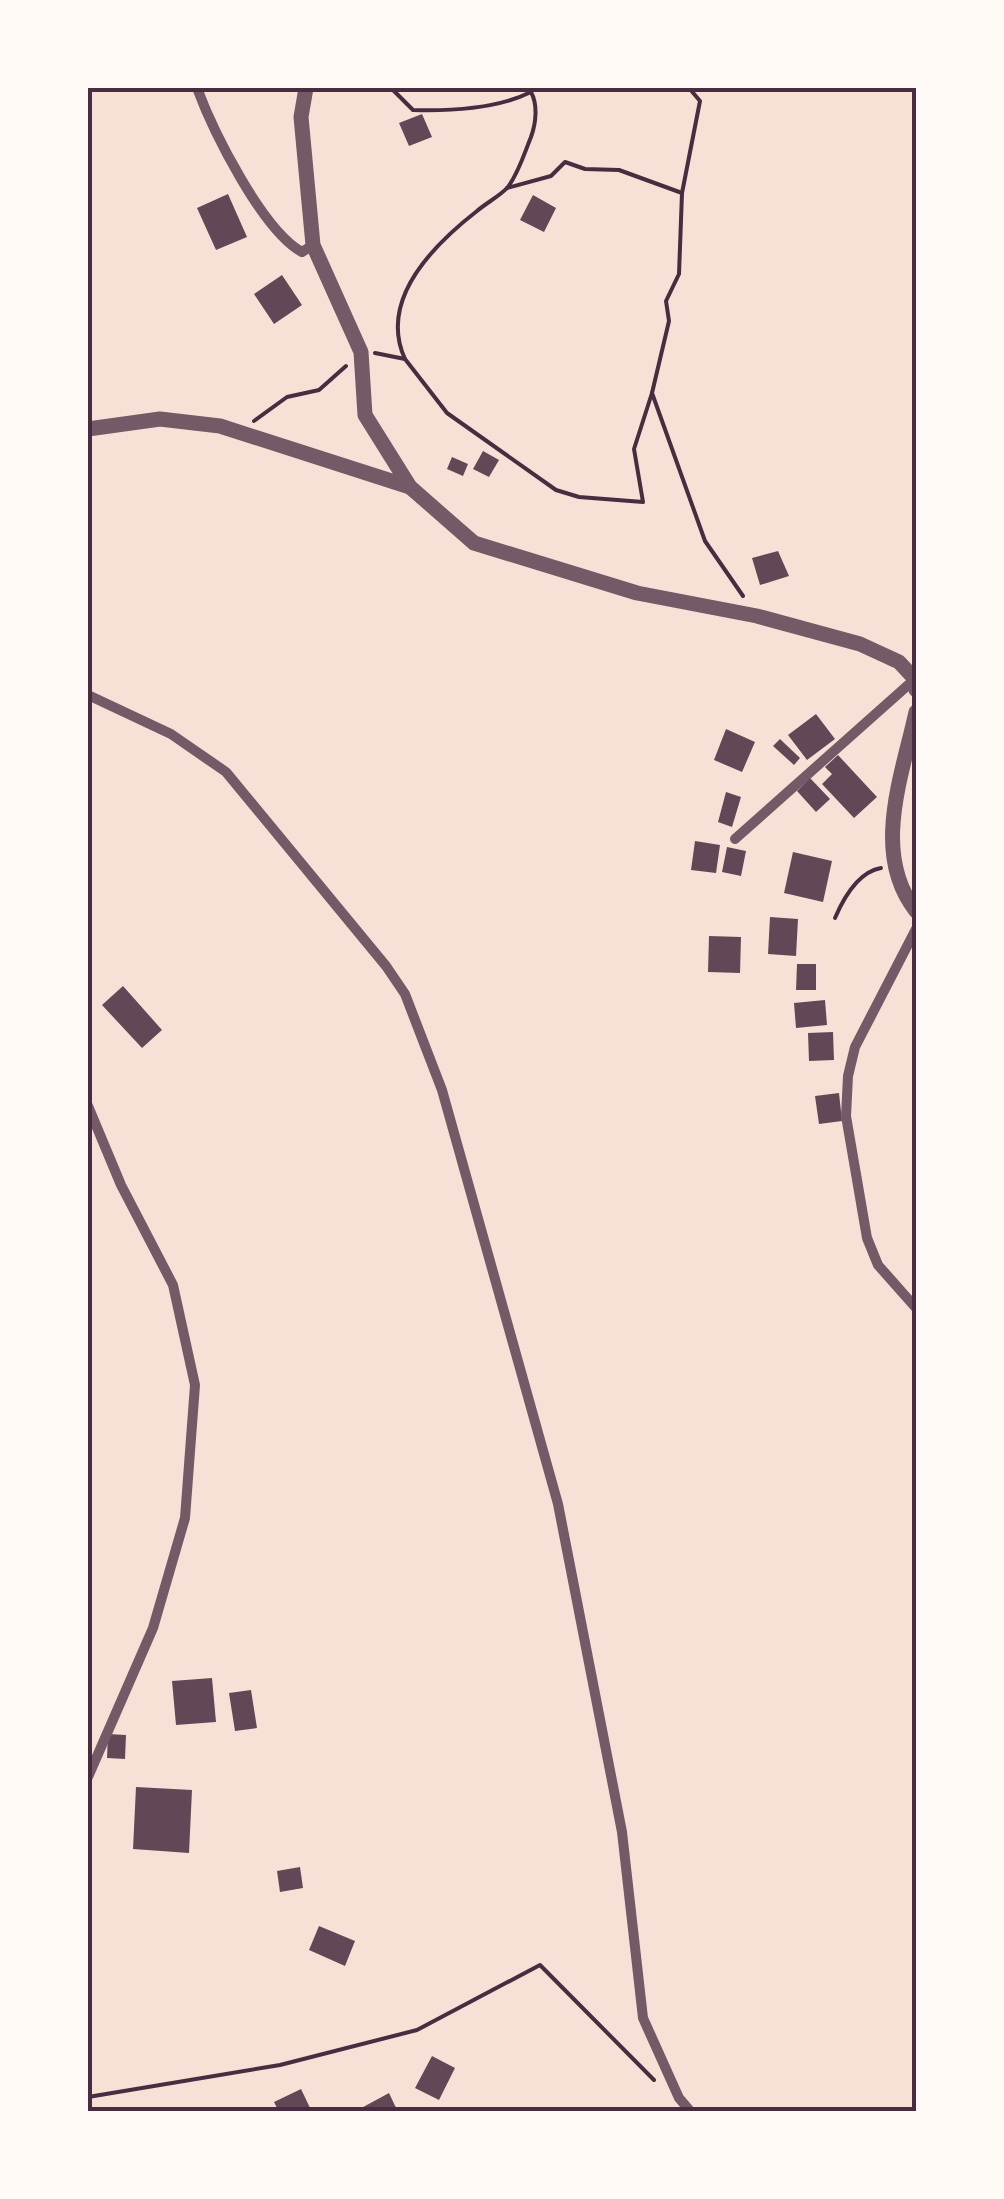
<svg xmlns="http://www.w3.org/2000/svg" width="1004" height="2199" font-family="Lora,serif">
  <rect width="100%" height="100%" fill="#f7e1d7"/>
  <g fill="#644757">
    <path d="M422,114L432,137L409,146L399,123Z"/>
    <path d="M228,194L247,237L216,250L197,208Z"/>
    <path d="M533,195L556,208L544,232L520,220Z"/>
    <path d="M282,275L302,305L274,324L254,294Z"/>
    <path d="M483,451L499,460L489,477L473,469Z"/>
    <path d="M452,457L468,464L463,476L447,469Z"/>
    <path d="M778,551L789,576L760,585L752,558Z"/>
    <path d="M816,714L835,739L807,760L788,735Z"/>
    <path d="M726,729L755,742L742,772L714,760Z"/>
    <path d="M780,739L800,758L794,765L773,746Z"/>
    <path d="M838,755L877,797L854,818L822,784L832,774L825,767Z"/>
    <path d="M810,778L830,799L816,812L797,791Z"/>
    <path d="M726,792L741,797L732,827L718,822Z"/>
    <path d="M695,841L720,845L716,873L691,870Z"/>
    <path d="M727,847L746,851L741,876L722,872Z"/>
    <path d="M793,852L832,861L823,902L784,893Z"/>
    <path d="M770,917L798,919L796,956L768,954Z"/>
    <path d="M709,936L741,937L740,973L708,972Z"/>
    <path d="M797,964H816V990H796Z"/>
    <path d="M123,986L162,1030L142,1048L102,1005Z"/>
    <path d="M825,1000L827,1025L796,1028L794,1003Z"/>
    <path d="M833,1032L834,1060L809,1061L808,1033Z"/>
    <path d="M839,1093L842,1121L819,1124L815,1096Z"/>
    <path d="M212,1678L216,1722L176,1725L172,1681Z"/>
    <path d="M251,1690L257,1728L235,1731L229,1693Z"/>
    <path d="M108,1734L126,1735L125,1759L107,1758Z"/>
    <path d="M136,1787L192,1790L189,1853L133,1849Z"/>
    <path d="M300,1867L303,1888L280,1892L277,1871Z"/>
    <path d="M319,1926L355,1941L345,1966L309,1950Z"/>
    <path d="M432,2056L455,2068L439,2100L415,2088Z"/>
    <path d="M301,2089L312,2112H279L274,2102Z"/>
    <path d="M389,2093L398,2112H354Z"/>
  </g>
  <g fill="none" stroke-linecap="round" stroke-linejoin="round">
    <g stroke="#4a2c40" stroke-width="4">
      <path d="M391,88L413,110C450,111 497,109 531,92C538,105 536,123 531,137C524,154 519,172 508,187C500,196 486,203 477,211C432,246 378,300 405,359"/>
      <path d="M507,188L551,176L565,162L585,169L619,170L682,193"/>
      <path d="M375,353L405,359L447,413L556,490L579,497L643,502L634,449L652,393L705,541L743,596"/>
      <path d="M652,393L669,321L666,301L679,274L682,193L700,101L689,88"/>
      <path d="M254,421L287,397L319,390L346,366"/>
      <path d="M835,918C844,897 858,872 881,868"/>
      <path d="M88,2097L280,2065L417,2030L540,1965L654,2080"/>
    </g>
    <g stroke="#755966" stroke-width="10">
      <path d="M197,88C213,131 262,230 302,252L313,245"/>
      <path d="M88,695L171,734L226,772L386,966L405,994L442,1090L558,1504L622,1832L643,2018L679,2098L691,2112"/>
      <path d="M735,839L916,678"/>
      <path d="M916,929L855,1047L848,1076L846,1116L867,1238L878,1265L916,1308"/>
      <path d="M88,1106L121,1185L173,1285L195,1385L185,1518L153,1628L88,1777"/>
    </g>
    <g stroke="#755966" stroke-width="15">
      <path d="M306,88L301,117L313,245L361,352L365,415L410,487L474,543L637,593L757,616L860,644L899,662L913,677L916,690"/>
      <path d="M88,429L160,419L220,426L410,487"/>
      <path d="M916,712C902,776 871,854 916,911"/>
    </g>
  </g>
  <rect width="1004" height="2199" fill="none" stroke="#fffaf5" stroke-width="180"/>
  <rect x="90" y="90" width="824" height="2019" fill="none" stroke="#4a2c40" stroke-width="4"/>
</svg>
